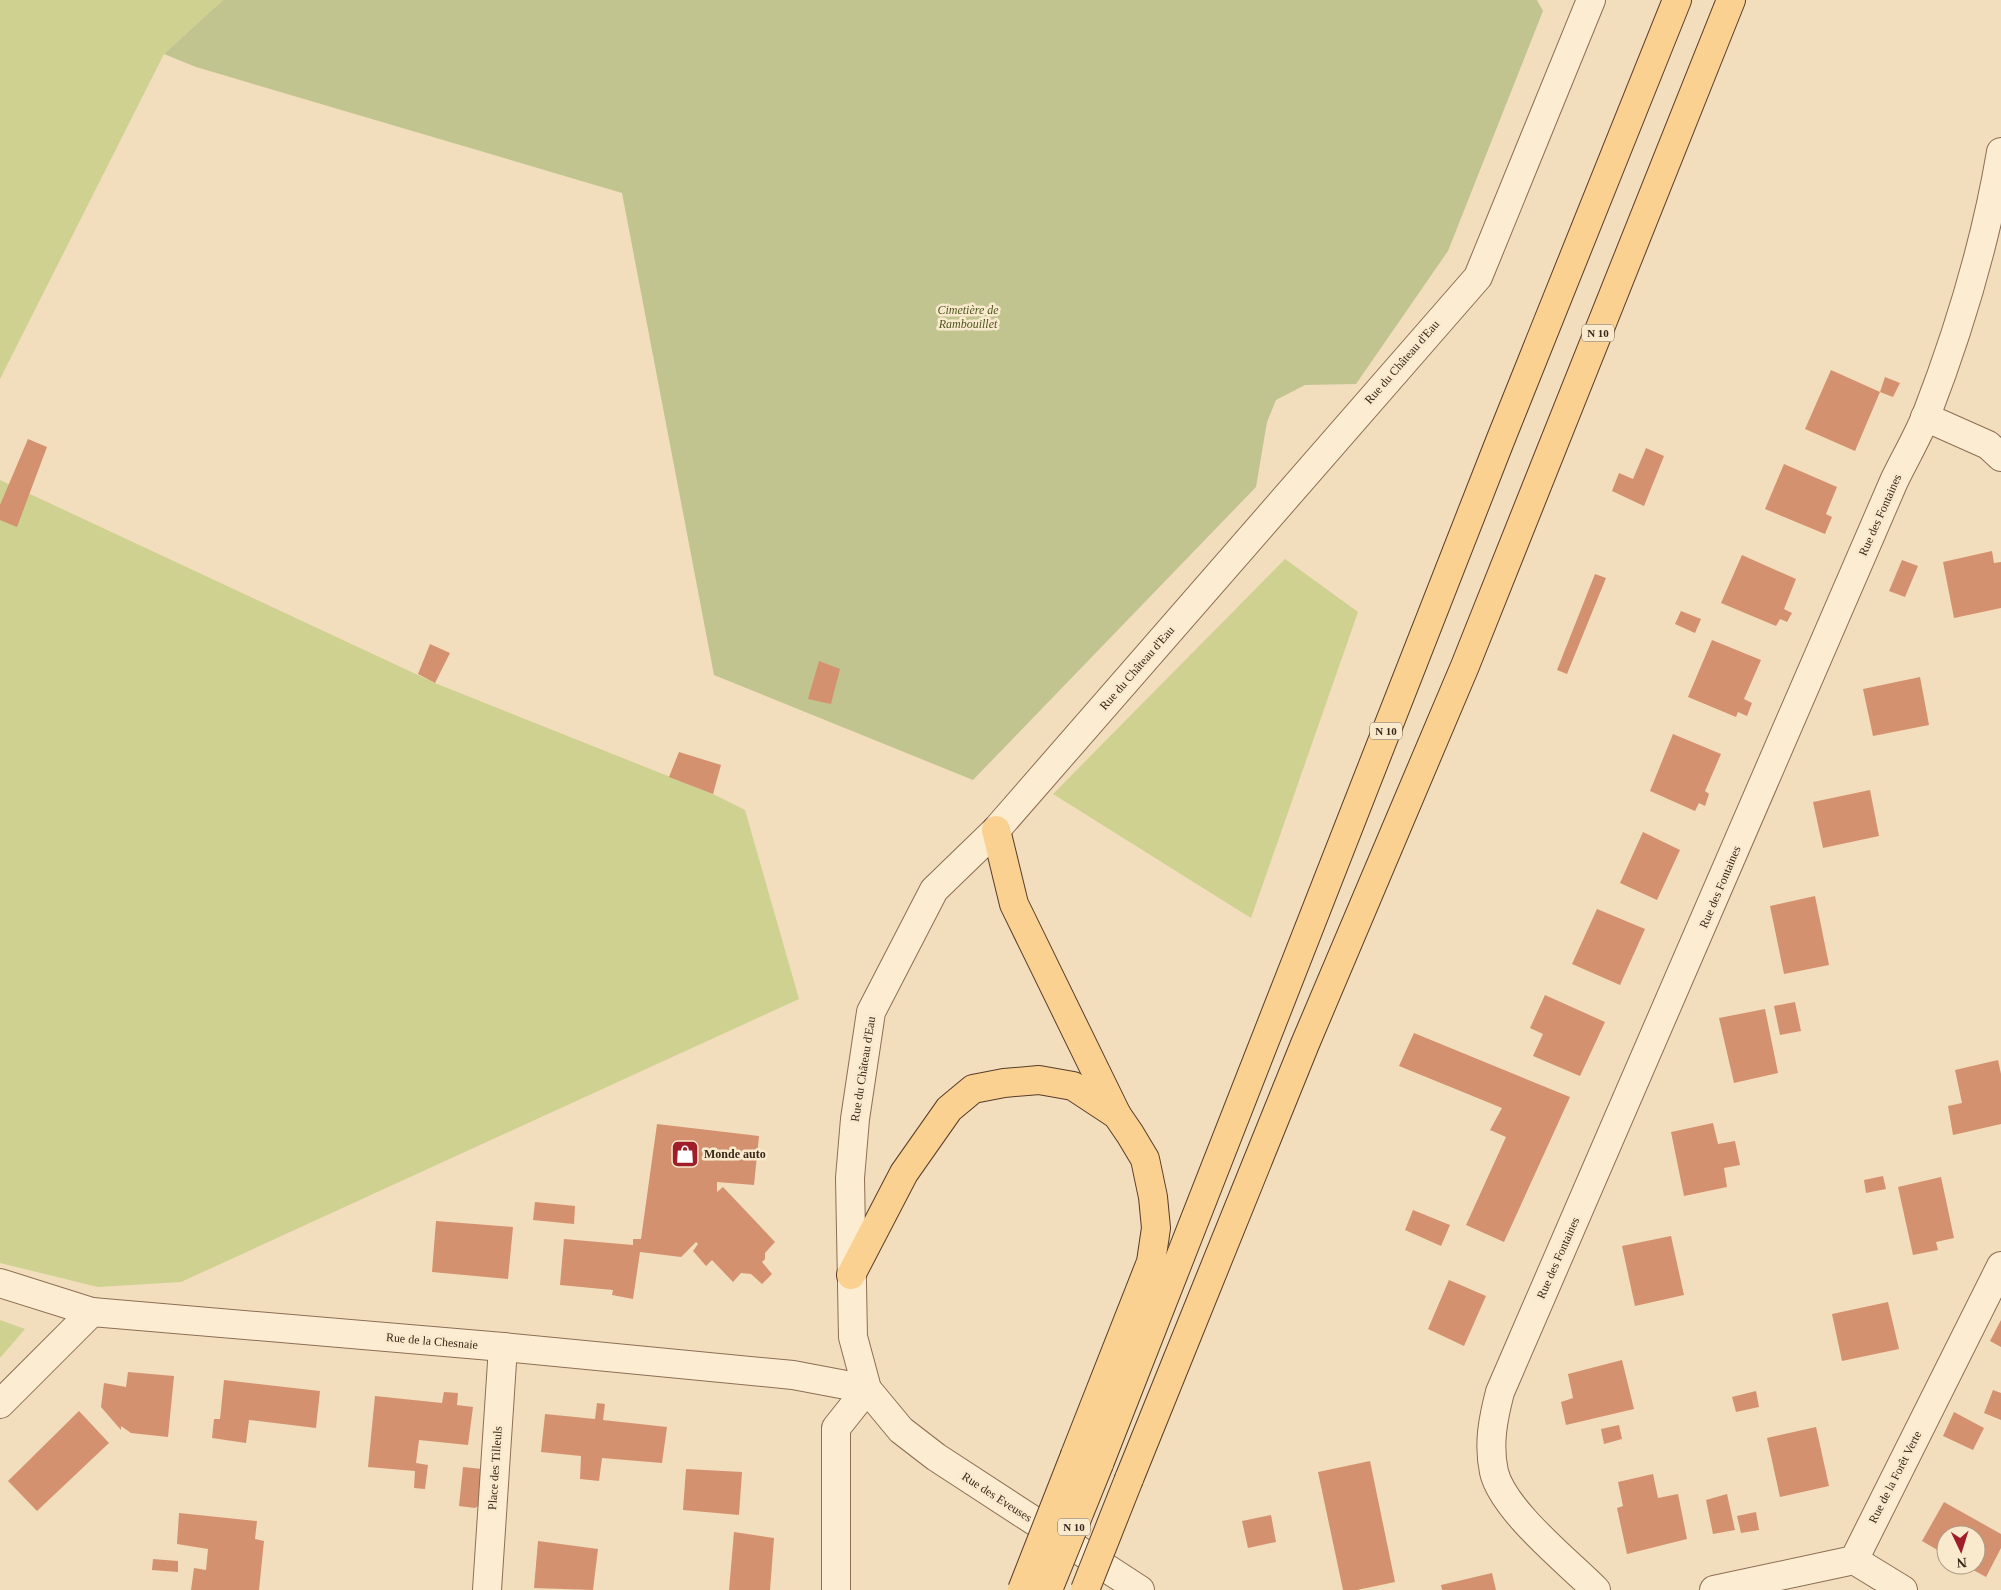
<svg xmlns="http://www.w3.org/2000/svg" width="2001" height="1590" font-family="Georgia,serif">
  <rect width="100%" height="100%" fill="#f2debd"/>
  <g fill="#ced190">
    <path d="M0,0H223L164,54L0,379Z"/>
    <path d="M0,480L435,683L713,794L745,810L799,999L181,1282L98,1287L0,1263Z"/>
    <path d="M1285,559L1358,612L1251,918L1053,794Z"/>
    <path d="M0,1320L25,1329L0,1358Z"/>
  </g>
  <path fill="#c2c490" d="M223,0H1537L1543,11L1448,251L1356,384L1305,385L1276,400L1267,422L1256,487L973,780L714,675L622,193L196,67L164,54Z"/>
  <g fill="#d4916f">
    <path d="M1831,370L1880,392L1855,451L1805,429Z"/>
    <path d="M1885,377L1900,383L1893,397L1880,392Z"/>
    <path d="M28,439L47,447L17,527L0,520V505Z"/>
    <path d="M1646,448L1664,456L1644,506L1612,491L1619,473L1633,479Z"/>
    <path d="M1784,464L1837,487L1826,514L1832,517L1825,534L1765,509Z"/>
    <path d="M1992,551L1994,563L2001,562V608L1954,618L1943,562Z"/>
    <path d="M1742,555L1796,579L1784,609L1792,613L1787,622L1780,619L1776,626L1721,603Z"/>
    <path d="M1902,560L1918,566L1905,597L1889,591Z"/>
    <path d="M1595,574L1606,578L1567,674L1557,670Z"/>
    <path d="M1681,611L1701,619L1695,633L1675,624Z"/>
    <path d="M1712,640L1761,660L1744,699L1752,703L1747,716L1738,712L1736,717L1688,697Z"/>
    <path d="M430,644L450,653L435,683L418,674Z"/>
    <path d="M819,661L840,669L831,704L808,699Z"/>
    <path d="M1920,677L1929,725L1873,736L1863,689Z"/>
    <path d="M1673,734L1721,754L1705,791L1709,794L1705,806L1699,803L1695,811L1650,791Z"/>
    <path d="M679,752L721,765L713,794L669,777Z"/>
    <path d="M1870,790L1879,836L1823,848L1813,802Z"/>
    <path d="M1643,832L1680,850L1657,900L1620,883Z"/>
    <path d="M1815,896L1829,965L1784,974L1770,906Z"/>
    <path d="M1597,909L1645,929L1620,985L1572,964Z"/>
    <path d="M1545,995L1605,1022L1580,1076L1533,1056L1543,1034L1530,1028Z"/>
    <path d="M1795,1002L1801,1031L1780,1035L1774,1006Z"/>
    <path d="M1765,1009L1778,1073L1734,1083L1719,1018Z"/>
    <path d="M1414,1033L1570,1097L1504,1242L1466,1225L1506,1137L1490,1130L1502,1108L1399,1066Z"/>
    <path d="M1998,1060L2001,1074V1124L1953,1135L1948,1106L1962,1103L1955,1070Z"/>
    <path d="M1713,1123L1718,1144L1735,1141L1740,1165L1724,1168L1727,1187L1684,1196L1671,1132Z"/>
    <path d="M657,1124L759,1136L754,1185L717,1182V1192L723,1187L775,1242L765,1253V1259L762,1262L772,1274L762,1284L751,1274L741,1273L733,1282L712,1260L706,1266L693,1251L698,1244L696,1242L681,1257L640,1252L633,1299L612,1295L613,1290L560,1285L564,1239L633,1245V1239H641Z"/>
    <path d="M1883,1176L1886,1189L1866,1193L1864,1180Z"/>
    <path d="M1941,1177L1954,1238L1936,1242L1938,1250L1913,1255L1898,1187Z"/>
    <path d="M535,1202L575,1206L574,1224L533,1220Z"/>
    <path d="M1413,1210L1450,1225L1441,1246L1405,1230Z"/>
    <path d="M436,1221L513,1227L508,1279L432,1272Z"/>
    <path d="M1671,1236L1684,1295L1635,1306L1622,1246Z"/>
    <path d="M1449,1280L1486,1296L1464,1346L1428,1329Z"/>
    <path d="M1888,1302L1899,1349L1842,1361L1832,1314Z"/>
    <path d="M2001,1320V1347L1990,1341Z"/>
    <path d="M1622,1360L1634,1409L1566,1425L1561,1402L1573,1398L1568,1374Z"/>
    <path d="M128,1372L174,1376L168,1437L131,1433L121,1426V1430L101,1407L104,1383L126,1387Z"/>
    <path d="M224,1380L320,1391L316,1428L249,1420L246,1443L212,1438L214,1419H220Z"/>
    <path d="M1993,1390L2001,1393V1420L1984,1413Z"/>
    <path d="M1756,1391L1759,1407L1736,1412L1732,1397Z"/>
    <path d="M444,1392L458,1393L457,1405L473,1407L468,1445L419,1440L416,1463L428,1465L425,1489L414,1488L415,1471L368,1467L375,1396L442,1403Z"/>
    <path d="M597,1403L605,1404L603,1420L667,1427L662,1463L602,1458L599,1481L590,1480L580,1479L581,1456L541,1452L545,1414L595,1419Z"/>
    <path d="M79,1411L109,1443L37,1511L8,1481Z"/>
    <path d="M1954,1412L1984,1428L1973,1450L1943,1436Z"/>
    <path d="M1619,1425L1622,1439L1604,1444L1601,1429Z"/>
    <path d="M1816,1427L1829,1486L1780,1497L1767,1438Z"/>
    <path d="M1370,1461L1395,1582L1357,1590H1343L1318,1472Z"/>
    <path d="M463,1467L492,1470L488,1499L475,1508L459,1506Z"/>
    <path d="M686,1469L742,1472L739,1515L683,1510Z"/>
    <path d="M1653,1474L1658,1498L1678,1494L1687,1539L1627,1554L1617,1508L1623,1506L1618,1482Z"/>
    <path d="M1727,1494L1735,1530L1713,1534L1706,1500Z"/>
    <path d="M1944,1502L2001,1534V1548L1986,1577L1964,1565H1976V1535H1946V1555L1922,1541Z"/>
    <path d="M1756,1512L1759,1530L1741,1533L1737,1516Z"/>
    <path d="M179,1513L257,1521L255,1539L264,1541L259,1590H191L194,1568L206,1570L208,1549L177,1544Z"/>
    <path d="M1271,1515L1276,1542L1248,1548L1242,1521Z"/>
    <path d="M734,1532L774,1538L770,1590H729Z"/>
    <path d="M538,1541L598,1549L593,1590L534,1588Z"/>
    <path d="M153,1559L178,1561V1572L152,1570Z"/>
    <path d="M1492,1573L1496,1590H1442L1441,1585Z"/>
  </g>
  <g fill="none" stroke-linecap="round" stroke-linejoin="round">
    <g stroke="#8c6e54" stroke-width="30">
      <g id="street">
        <path d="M1925,417L1988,445L2001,457"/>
        <path d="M0,1283L92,1312L503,1347L793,1375L867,1389"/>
        <path d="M0,1404L92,1312"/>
        <path d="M1854,1560L1903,1590"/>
        <path d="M487,1590L503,1347"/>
        <path d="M836,1590V1428L867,1389"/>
        <path d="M1140,1590L936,1457L901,1430L867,1389L853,1337L850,1178L855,1119L871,1012L934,890L996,830L1478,277L1591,0"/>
        <path d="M1596,1590C1567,1561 1503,1510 1494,1472C1488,1444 1493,1419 1500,1392L1894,481C1904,460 1917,438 1926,416C1959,331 1986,241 2001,152"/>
        <path d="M1714,1590L1854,1560L2001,1266"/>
      </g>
    </g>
    <g stroke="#583c29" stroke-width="30">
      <g id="primary">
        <path d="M996,830L1014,904L1117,1115"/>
        <path d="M851,1275L904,1173L949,1109L973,1089L1004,1083L1039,1080L1073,1086L1117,1115L1130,1134L1145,1159L1153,1197L1156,1228L1151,1262L1075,1455"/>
        <path d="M1099,1464L1500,441L1677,0"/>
        <path d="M1129,1479L1305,1044L1465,666L1731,0"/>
      </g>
    </g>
    <use href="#street" stroke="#fcecd1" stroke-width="28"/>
    <use href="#primary" stroke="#fad190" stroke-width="28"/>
    <g stroke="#583c29" stroke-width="30" stroke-linecap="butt">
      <g id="primary-bridge">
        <path d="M1022,1590L1075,1455"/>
        <path d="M1048,1590L1099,1464"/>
        <path d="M1085,1590L1129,1479"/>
      </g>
    </g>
    <use href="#primary-bridge" stroke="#fad190" stroke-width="28"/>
  </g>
  <defs>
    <g id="shop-square" transform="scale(1.4375)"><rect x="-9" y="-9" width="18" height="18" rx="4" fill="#a01e29" stroke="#f9e9cd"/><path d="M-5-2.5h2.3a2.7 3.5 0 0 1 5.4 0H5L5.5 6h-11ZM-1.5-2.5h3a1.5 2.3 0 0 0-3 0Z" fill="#fff"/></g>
  </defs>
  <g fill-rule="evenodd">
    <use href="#shop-square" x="685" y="1154"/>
  </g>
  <g text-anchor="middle" stroke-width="5" stroke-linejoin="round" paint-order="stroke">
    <g fill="#f9e9cd" stroke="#736150" stroke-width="1">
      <rect x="1582" y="324.5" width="32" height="17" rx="4"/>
      <rect x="1370" y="722.5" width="32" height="17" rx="4"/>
      <rect x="1058" y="1518.5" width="32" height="17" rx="4"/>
    </g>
    <g font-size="11" font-weight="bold" fill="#39271a">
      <text x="1598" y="337">N 10</text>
      <text x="1386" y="735">N 10</text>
      <text x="1074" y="1531">N 10</text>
    </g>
    <g font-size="12" font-style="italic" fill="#4e581f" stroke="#f9e9cd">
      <text x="968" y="314">Cimetière de<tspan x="968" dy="14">Rambouillet</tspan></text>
    </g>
    <g font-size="12" fill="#39271a" stroke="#f9e9cd">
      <text transform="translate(1402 362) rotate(-49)" y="4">Rue du Château d'Eau</text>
      <text transform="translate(1880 515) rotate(-66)" y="4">Rue des Fontaines</text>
      <text transform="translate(1137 668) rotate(-49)" y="4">Rue du Château d'Eau</text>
      <text transform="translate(1720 887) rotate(-67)" y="4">Rue des Fontaines</text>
      <text transform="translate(863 1069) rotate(-81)" y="4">Rue du Château d'Eau</text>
      <text transform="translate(1558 1258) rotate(-66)" y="4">Rue des Fontaines</text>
      <text transform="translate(432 1341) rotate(5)" y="4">Rue de la Chesnaie</text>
      <text transform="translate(495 1468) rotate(-86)" y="4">Place des Tilleuls</text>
      <text transform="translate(1895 1477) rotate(-63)" y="4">Rue de la Forêt Verte</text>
      <text transform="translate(997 1497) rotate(33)" y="4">Rue des Eveuses</text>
    </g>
    <g font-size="12" font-weight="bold" fill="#39271a" stroke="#f9e9cd" text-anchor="start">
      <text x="704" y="1158">Monde auto</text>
    </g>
  </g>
  <g transform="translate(1961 1550) rotate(176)"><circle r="24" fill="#f9e9cd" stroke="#ac9b85"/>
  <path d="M0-4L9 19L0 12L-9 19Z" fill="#a01e29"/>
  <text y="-8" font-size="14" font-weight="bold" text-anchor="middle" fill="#39271a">N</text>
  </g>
</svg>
